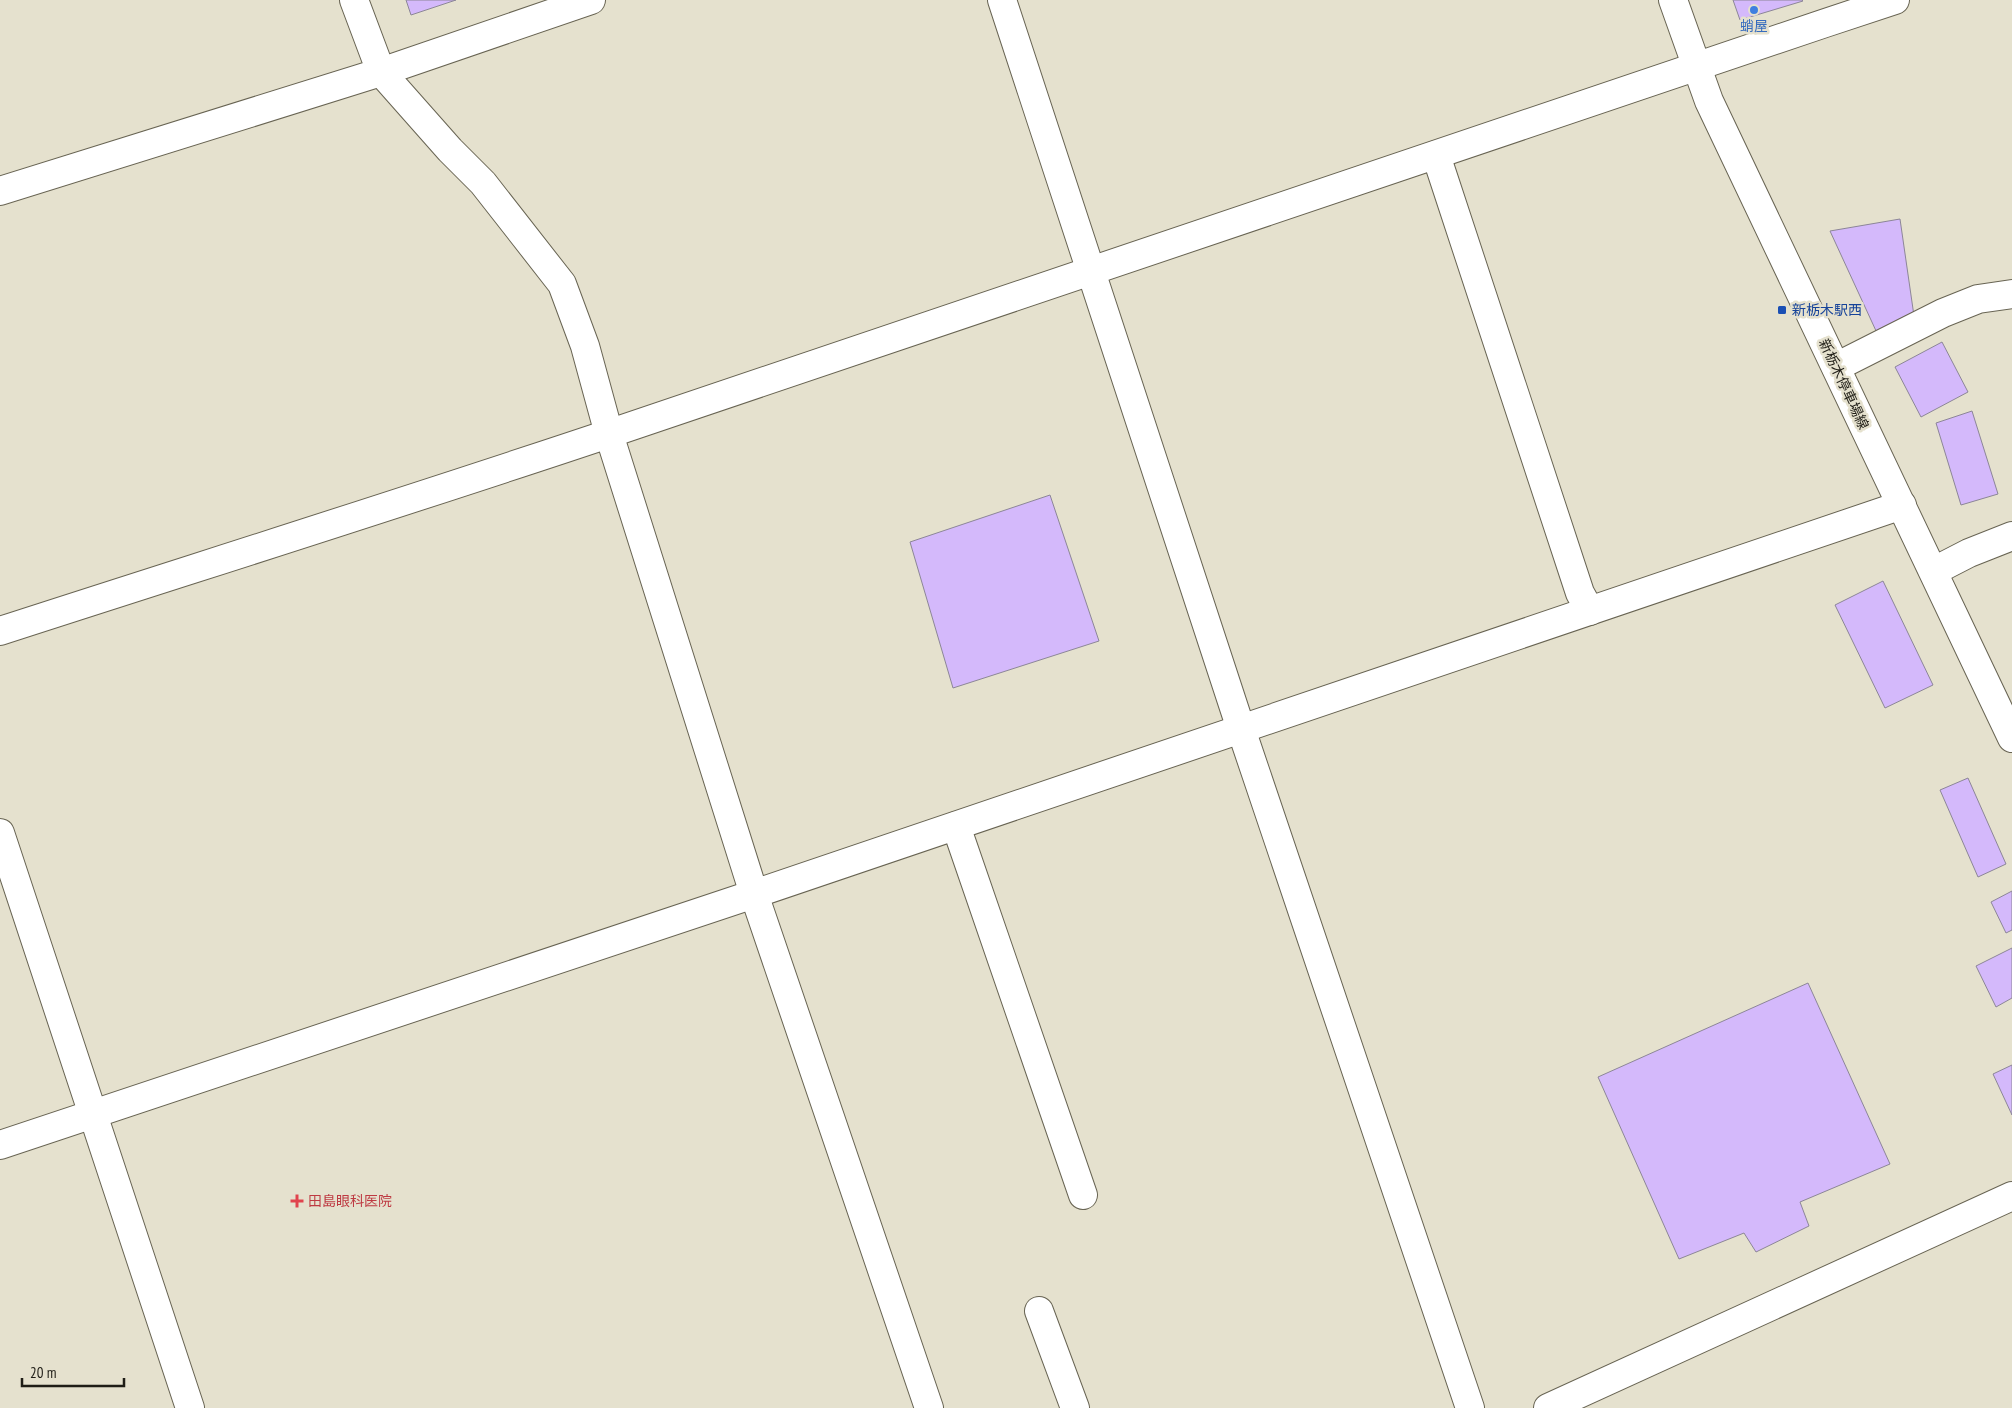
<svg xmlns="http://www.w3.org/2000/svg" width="2012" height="1408" font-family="'PT Sans Narrow','Noto Sans JP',sans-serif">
  <rect width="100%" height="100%" fill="#e5e1ce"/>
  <g fill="#d4b9fb" stroke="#8c8697">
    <path d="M406,0H456L411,15Z"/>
    <path d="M1733,0H1802L1803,1L1740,20Z"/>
    <path d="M1900,219L1914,316L1877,333L1830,231Z"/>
    <path d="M1942,342L1968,392L1921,417L1895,367Z"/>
    <path d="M1972,411L1998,494L1961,505L1936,423Z"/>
    <path d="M1050,495L1099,641L953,688L910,542Z"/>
    <path d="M1883,581L1933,685L1885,708L1835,605Z"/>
    <path d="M1968,778L2006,864L1978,877L1940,790Z"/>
    <path d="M2012,891V930L2006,933L1991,902Z"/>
    <path d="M2012,948V998L1996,1007L1976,966Z"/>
    <path d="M1808,983L1890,1164L1800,1202L1809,1226L1756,1252L1744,1233L1679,1259L1598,1077Z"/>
    <path d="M2012,1065V1115L1993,1074Z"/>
  </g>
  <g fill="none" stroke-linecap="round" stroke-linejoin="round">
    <g stroke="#686453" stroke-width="30">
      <g id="minor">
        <path d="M354,0L381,72L450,150L483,183L562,284L585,346L609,434L754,894L929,1408"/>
        <path d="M1002,0L1241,729L1470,1408"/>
        <path d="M1436,155L1580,593L1590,611"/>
        <path d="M0,191L381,72L591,0"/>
        <path d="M1836,367L1943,313L1978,299L2012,294"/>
        <path d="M1934,571L1969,553L2012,536"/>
        <path d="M0,631C204,565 408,501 611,433C1040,291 1466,141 1895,0"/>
        <path d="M956,826L1083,1195"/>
        <path d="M0,833L190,1408"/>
        <path d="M0,1145L754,894L1902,505"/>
        <path d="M1039,1311L1075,1408"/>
        <path d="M1548,1408L2012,1196"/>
      </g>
    </g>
    <g stroke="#686453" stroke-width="30">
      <path id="major" d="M1673,0L1709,101L2012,738"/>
    </g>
    <use href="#minor" stroke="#fff" stroke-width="28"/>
    <use href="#major" stroke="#fff" stroke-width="28"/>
  </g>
  <circle fill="#3f7fe0" stroke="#e5e1ce" stroke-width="2" cx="1754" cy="10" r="5"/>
  <rect fill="#1a4fb4" stroke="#e5e1ce" stroke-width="2" x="1777" y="305" width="10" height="10" rx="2.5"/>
  <path fill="#e0444e" stroke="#e5e1ce" stroke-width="2" d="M294.5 1193.5h5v5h5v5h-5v5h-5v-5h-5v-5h5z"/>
  <g text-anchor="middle" stroke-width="5" stroke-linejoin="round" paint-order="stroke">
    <g font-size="14" fill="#366cbe" stroke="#e5e1ce">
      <text x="1754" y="31">蛸屋</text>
    </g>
    <g font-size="14" fill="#164399" stroke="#e5e1ce" text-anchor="start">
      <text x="1792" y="315">新栃木駅西</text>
    </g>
    <g font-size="14" fill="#1f1d16" stroke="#e5e1ce">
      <text transform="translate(1844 384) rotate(65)" y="5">新栃木停車場線</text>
    </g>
    <g font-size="14" fill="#be3a42" stroke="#e5e1ce" text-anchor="start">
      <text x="308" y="1206">田島眼科医院</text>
    </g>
  </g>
  <path d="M22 1378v8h102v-8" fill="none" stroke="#1f1d16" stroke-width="2.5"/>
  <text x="30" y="1378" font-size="15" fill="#1f1d16" stroke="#e5e1ce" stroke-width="4" paint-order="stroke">20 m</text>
</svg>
